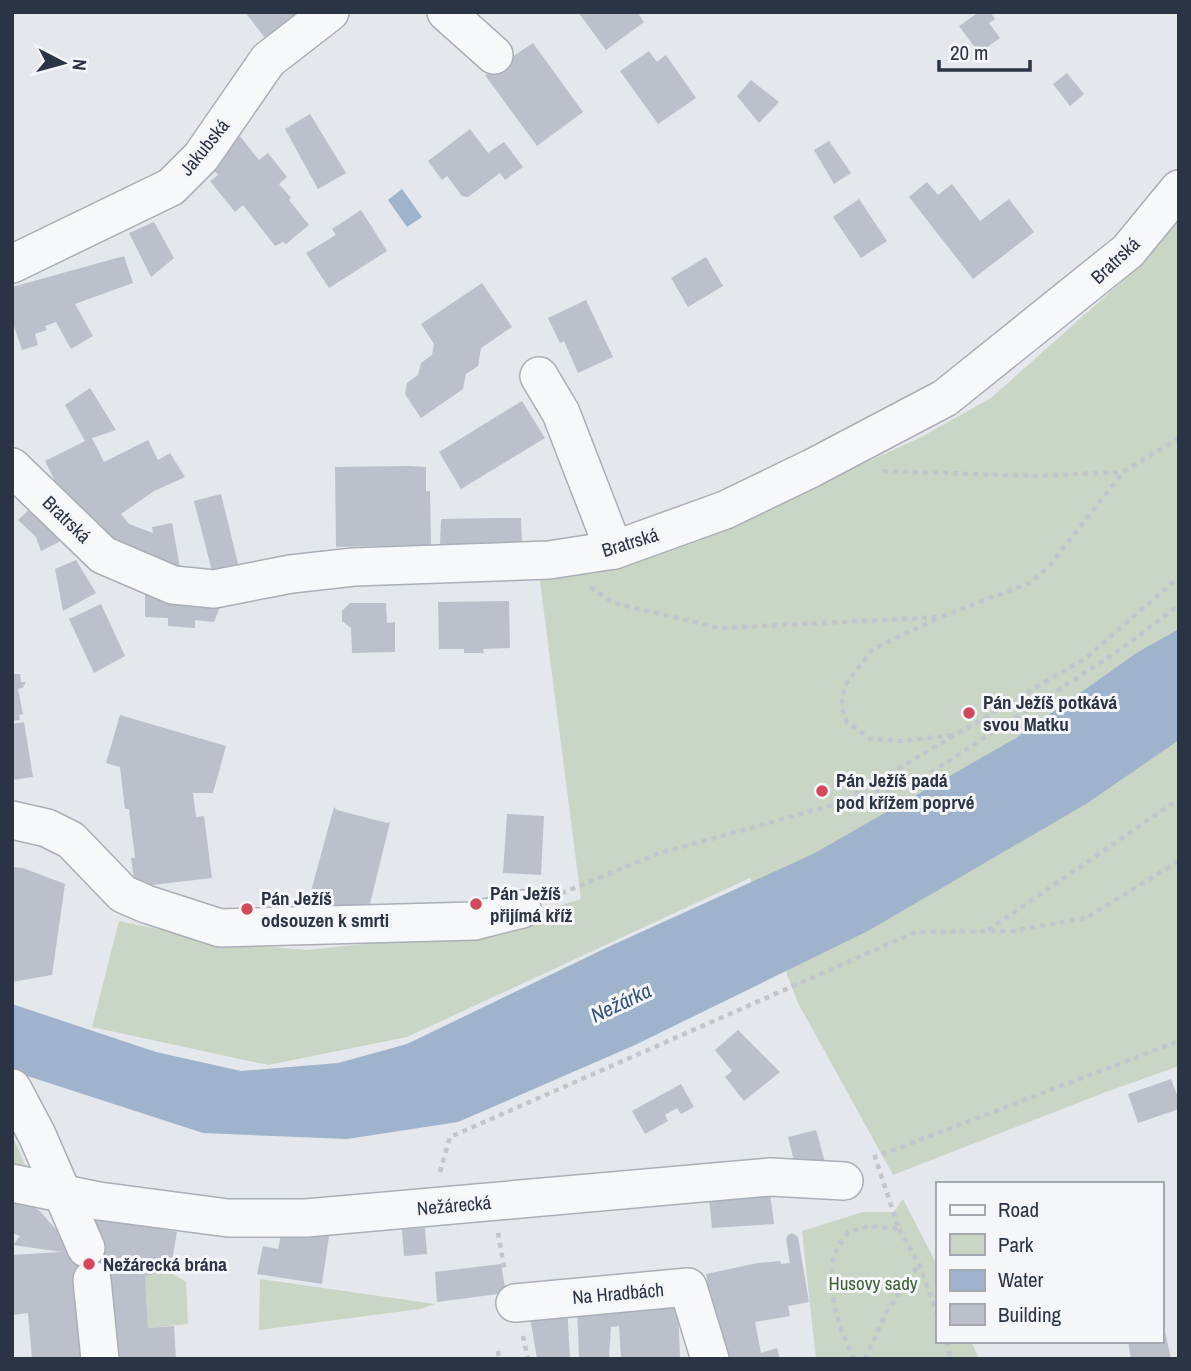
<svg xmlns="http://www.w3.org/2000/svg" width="1191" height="1371" font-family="'Archivo Narrow',sans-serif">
  <rect width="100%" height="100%" fill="#e4e7ec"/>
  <g fill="#c9d6c5">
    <path d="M1179,213V1066L1106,1092L893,1175L798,1003L750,878L407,1037L268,1065L92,1027L119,921L225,943L308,950L476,932L581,899L540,581L697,532L802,492L921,437L991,398L1137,268Z"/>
    <path d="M12,1135L31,1178L12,1174Z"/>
    <path d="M903,1199L937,1265V1341H971L979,1359H816L802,1231L863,1212H894Z"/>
    <path d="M170,1272L186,1282L188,1324L148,1328L145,1276Z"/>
    <path d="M260,1279L435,1304L420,1309L259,1330Z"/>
  </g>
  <g fill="#9fb4cc">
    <path d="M402,189L422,217L407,227L388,200Z"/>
    <path d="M1179,629V740L1086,804L868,931L635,1045L458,1122L347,1139L203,1133L12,1071V1004L156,1052L241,1071L338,1063L407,1044L608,947L813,854L1016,738L1138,652Z"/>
  </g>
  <g fill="#bbc0ca">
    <path d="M245,12H310L269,43Z"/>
    <path d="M578,12H637L644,22L606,50Z"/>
    <path d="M979,12H990L995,19L989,23L1000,38L979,53L959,26Z"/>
    <path d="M533,43L583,112L537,146L485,75Z"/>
    <path d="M649,51L657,62L666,55L696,98L658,124L620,71Z"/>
    <path d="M1067,73L1084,94L1070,106L1053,84Z"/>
    <path d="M751,80L779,102L759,123L737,96Z"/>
    <path d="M310,114L346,173L318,189L285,129Z"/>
    <path d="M470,129L488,153L504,142L523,167L505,180L500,173L468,197L462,196L447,176L442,180L428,161Z"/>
    <path d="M235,130L259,160L268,153L287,177L279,184L291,198L289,200L309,225L286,244L283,242L275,246L243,205L235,212L210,181L218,175L214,170Z"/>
    <path d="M829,141L851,173L834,184L814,150Z"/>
    <path d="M927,182L938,195L952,184L980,221L1009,199L1034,232L973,279L909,197Z"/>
    <path d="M859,199L887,241L861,258L833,217Z"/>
    <path d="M361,210L387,251L329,288L306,253L336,235L332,229Z"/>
    <path d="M154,222L174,258L151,277L129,233Z"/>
    <path d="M124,256L133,283L75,304L93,336L71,349L56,322L45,326L47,330L35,334L38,345L22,350L12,320V287Z"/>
    <path d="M706,257L723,286L688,307L671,278Z"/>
    <path d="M482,283L512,327L481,348L478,366L466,374L463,389L421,418L405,394L407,383L418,375L421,363L432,355L434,344L421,324Z"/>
    <path d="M586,300L613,357L578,373L564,341L560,343L548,318Z"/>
    <path d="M90,388L116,430L92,438L104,462L148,440L158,460L170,453L185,477L154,491L121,514L129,524L153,533L152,527L172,523L181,573L106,546L71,513L45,461L85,441L65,405Z"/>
    <path d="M522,401L545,438L461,489L439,452Z"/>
    <path d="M409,466L426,467V491H430L431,545L336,547L335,467Z"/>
    <path d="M221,494L240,572L213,575L194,501Z"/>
    <path d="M36,503L65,539L41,551L36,537L18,520Z"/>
    <path d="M500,518H521L522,543L440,545L441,519Z"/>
    <path d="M76,560L96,593L63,611L55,569Z"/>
    <path d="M145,587L226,591L214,622L195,620V628L168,626V618L145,617Z"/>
    <path d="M509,601L510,648L483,649L484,653H464V649H439L438,602Z"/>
    <path d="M350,603H386L387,623L395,622V652L352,653L351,628L342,621V611Z"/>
    <path d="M101,604L125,656L94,673L69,619Z"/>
    <path d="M12,674H20L21,682H25V685H23L24,687L18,689L23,714L19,715L20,720L12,721Z"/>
    <path d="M120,715L226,746L213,793H193L196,817L204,816L212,878L135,887L131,858H135L129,809H125L120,767L106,763Z"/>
    <path d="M24,722L33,777L12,780V724Z"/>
    <path d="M334,807L337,810L387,823L390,822L369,908L305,913Z"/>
    <path d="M507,814L544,816L541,875L503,873Z"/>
    <path d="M12,867L23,868L65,884L52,975L12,982Z"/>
    <path d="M738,1030L780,1072L744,1101L725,1077L732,1071L715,1050Z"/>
    <path d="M1171,1079L1179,1100V1109L1138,1123L1128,1094Z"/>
    <path d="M681,1084L694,1107L681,1114L677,1108L665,1115L668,1121L645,1134L632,1111Z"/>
    <path d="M816,1130L828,1173L798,1177L788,1137Z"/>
    <path d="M769,1185L774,1224L712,1228L708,1189Z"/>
    <path d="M12,1196L39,1210L74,1250L89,1215L177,1232L170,1272L145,1276L148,1328L174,1326L176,1359H32L28,1313L12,1315V1255L62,1252L13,1245L20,1236L12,1233Z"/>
    <path d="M425,1228L427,1254L404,1256L402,1229Z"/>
    <path d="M282,1230L329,1236L322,1284L257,1274L263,1246L278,1249Z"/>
    <path d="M792,1233L798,1237L809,1302L788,1306L790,1316L755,1322L761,1353L777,1348L780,1359H720L706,1274L758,1263L780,1261L781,1264L790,1263L786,1239L788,1235Z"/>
    <path d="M501,1264L506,1293L437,1302L435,1272Z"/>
    <path d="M678,1303L680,1359H621L619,1326L611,1327L609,1359H579L577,1304Z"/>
    <path d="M567,1305L570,1359H537L529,1311Z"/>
    <path d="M1162,1318L1171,1359H1131L1128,1341H1161Z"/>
  </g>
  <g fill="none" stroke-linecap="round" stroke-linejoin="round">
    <g stroke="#a9aeb7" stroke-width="40">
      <g id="minor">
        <path d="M446,12L494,55"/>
        <path d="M12,264L171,187L201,157L268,60L330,12"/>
        <path d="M539,376L561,413L614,550"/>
        <path d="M12,467L103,555L173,585L214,589L291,574L354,567L549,560L614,550L725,510L812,468L945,398L1128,251L1179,189"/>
        <path d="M12,820L47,828L71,840L123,894L146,904L220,928L474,921L522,909"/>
        <path d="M12,1088L37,1135L86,1248"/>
        <path d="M12,1183L99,1201L228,1218H306L770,1177L844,1181"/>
        <path d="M92,1280L100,1359"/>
        <path d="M515,1303L688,1287L710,1359"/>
      </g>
    </g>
    <g stroke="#c2c5cb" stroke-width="4.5" stroke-dasharray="5 5" stroke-linecap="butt">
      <path d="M883,471L1035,476L1122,472"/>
      <path d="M590,587L614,603L720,628L940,617L1030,583L1050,565L1123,472L1179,438"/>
      <path d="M936,619L873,649L845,685L841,707L847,722L871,739L903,741L952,735"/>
      <path d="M846,799L1086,658L1179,577"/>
      <path d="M552,897L657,854L916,782L1123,648L1179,605"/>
      <path d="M988,930L1179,799"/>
      <path d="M440,1172L450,1137L916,932L1012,931L1086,918L1179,861"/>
      <path d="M899,1229L919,1264L937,1314"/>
      <path d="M498,1233L505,1272"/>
      <path d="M523,1336L528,1359"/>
      <path d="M947,1341L950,1359"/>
      <path d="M498,1351L499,1359"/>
      <path d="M854,1359C839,1330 826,1289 834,1256C837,1248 843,1240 848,1232L869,1226L899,1229L875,1157L1179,1041"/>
      <path d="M865,1359L887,1311L919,1264"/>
    </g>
    <use href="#minor" stroke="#f7f8fa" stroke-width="37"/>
  </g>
  <g fill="#d1495b" stroke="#f4f6f9" stroke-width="2.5">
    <circle cx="969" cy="713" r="7"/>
    <circle cx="822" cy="791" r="7"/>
    <circle cx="476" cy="904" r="7"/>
    <circle cx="247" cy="909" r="7"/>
    <circle cx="89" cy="1264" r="7"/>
  </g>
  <g text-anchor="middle" stroke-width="6" stroke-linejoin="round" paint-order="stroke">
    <g font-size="19" fill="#2b3445" stroke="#f4f6f9">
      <text transform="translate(204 147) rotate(-51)" y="7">Jakubská</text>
      <text transform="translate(1115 260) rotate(-43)" y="7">Bratrská</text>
      <text transform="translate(67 519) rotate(44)" y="7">Bratrská</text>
      <text transform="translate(630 542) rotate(-17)" y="7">Bratrská</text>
      <text transform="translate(454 1205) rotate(-5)" y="7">Nežárecká</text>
      <text transform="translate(618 1293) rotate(-5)" y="7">Na Hradbách</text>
    </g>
    <g font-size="19" font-weight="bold" fill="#2b3445" stroke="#f4f6f9" text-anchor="start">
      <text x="983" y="709">Pán Ježíš potkává<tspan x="983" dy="22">svou Matku</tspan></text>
      <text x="836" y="787">Pán Ježíš padá<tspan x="836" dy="22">pod křížem poprvé</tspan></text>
      <text x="490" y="900">Pán Ježíš<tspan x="490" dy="22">přijímá kříž</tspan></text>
      <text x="261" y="905">Pán Ježíš<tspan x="261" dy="22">odsouzen k smrti</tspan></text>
      <text x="103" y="1271">Nežárecká brána</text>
    </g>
    <g font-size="19" fill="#3f6138" stroke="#f4f6f9">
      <text x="873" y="1290">Husovy sady</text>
    </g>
    <g font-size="21" font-style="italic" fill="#34527a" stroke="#f4f6f9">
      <text transform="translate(621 1003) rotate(-25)" y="7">Nežárka</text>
    </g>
  </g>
  <rect width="1191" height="1371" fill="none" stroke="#2b3445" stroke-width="28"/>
  <rect x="936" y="1182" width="228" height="161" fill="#f4f6f9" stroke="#a4a8b1" stroke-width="2"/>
  <rect x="950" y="1205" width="35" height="10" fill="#f7f8fa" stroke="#a4a8b1" stroke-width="2"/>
  <text x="998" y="1217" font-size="21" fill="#2b3445">Road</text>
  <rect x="950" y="1234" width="35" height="21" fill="#c9d6c5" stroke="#a4a8b1" stroke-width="2"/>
  <text x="998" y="1252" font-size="21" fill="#2b3445">Park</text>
  <rect x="950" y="1270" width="35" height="21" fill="#9fb4cc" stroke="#a4a8b1" stroke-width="2"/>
  <text x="998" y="1287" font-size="21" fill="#2b3445">Water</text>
  <rect x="950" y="1304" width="35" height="21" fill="#bbc0ca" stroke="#a4a8b1" stroke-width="2"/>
  <text x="998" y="1322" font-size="21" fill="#2b3445">Building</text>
  <g transform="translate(63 63) rotate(96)" stroke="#f4f6f9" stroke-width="5" paint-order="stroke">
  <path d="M0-5L12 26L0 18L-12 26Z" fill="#2b3445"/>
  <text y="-10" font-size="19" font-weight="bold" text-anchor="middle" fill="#2b3445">N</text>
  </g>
  <path d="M939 60v10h91v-10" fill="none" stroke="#2b3445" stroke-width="3.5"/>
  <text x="950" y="60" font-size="21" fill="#2b3445" stroke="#f4f6f9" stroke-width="5" paint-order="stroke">20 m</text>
</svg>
